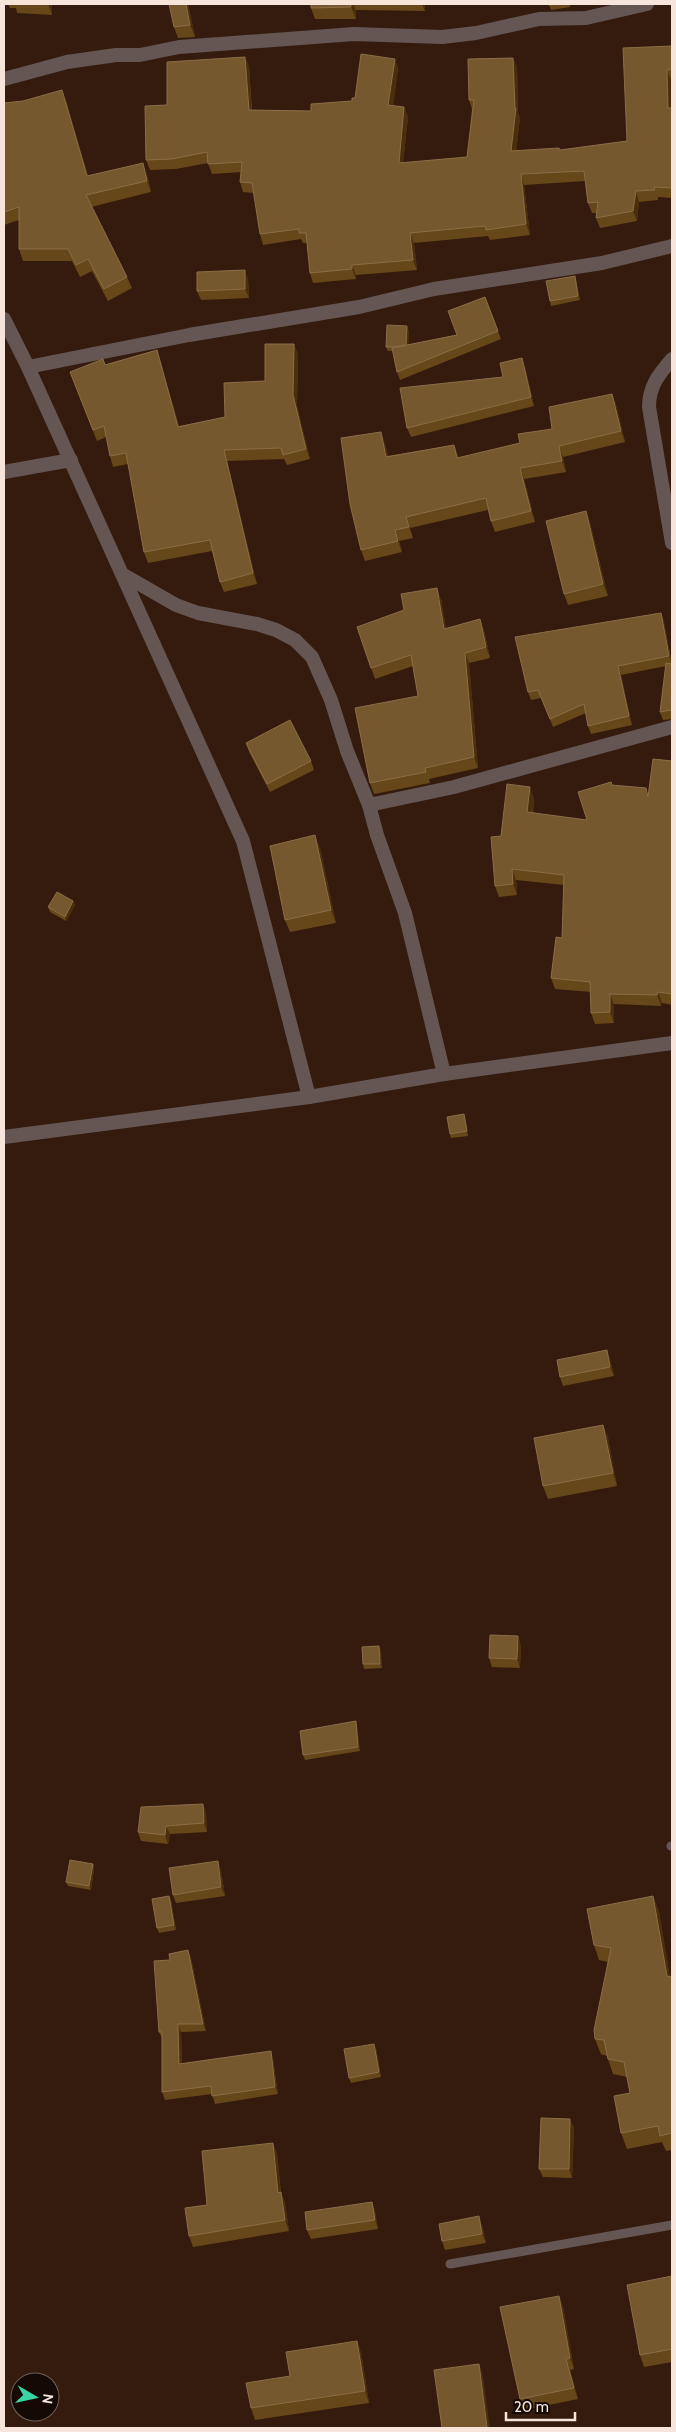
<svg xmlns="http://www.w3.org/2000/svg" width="676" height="2432" font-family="Cabin,sans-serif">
  <rect width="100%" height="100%" fill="#341b0d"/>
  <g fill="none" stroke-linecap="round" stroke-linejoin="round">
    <g stroke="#655654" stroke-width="9">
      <path d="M671,1846H672"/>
      <path d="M450,2264L672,2225"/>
    </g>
    <g stroke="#655654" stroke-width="14">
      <path d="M4,79L67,62L116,55H140L179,47L354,34L442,37L476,33L539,19L586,18L647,4"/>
      <path d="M4,319L28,367L243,841L309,1097"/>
      <path d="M672,359C659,374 649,386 649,407L672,543"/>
      <path d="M28,367L189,335L359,307L434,289L602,263L672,246"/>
      <path d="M4,472L71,460"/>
      <path d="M122,574L176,605L198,613L257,624L276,630L295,640L312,657L331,700L347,751L369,805L377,835L405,913L444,1074"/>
      <path d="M369,805L454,787L672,727"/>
      <path d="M4,1137L309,1097L444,1074L672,1043"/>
    </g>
  </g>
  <g fill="#664719">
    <path d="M8,4H52V15L17,13L16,8H10Z"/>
    <path d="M169,4H188L195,37L178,38L174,27Z"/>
    <path d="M311,4H425V11L356,10V19H315L311,8Z"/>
    <path d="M549,4H570V7L551,10Z"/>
    <path d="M672,46V80H671V108H672V198L658,197V200L639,202L637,221L600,228L596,218L597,213H592L588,203L586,181L524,185L530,235L490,240L488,236L414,243L417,270L356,275V279L313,283L310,273L307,243H303L301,239L263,245L260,234L254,193L243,192L240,182L241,172L212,174L208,163L176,169L150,170L146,160L167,105L245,57L249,67L252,110L311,111L352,101L395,59L398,69L393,106L404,107L408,117L403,163L467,157L472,109L469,100L513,58L517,68L518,113L520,118L516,151L560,150L627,141Z"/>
    <path d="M66,101L88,176L147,175L151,192L91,207L127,277L132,288L108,301L92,271L80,277L72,261H23L19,249V220L4,225V103Z"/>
    <path d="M248,279L249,298L201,300L197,291Z"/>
    <path d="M576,280L580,300L551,306L550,301Z"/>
    <path d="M485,297L501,339L400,380L397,372L393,351H388L386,347L409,331L408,345L457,335Z"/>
    <path d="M294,344L298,355L297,406L310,459L287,465L284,459L227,461L257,584L224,592L220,582L212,551L148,563L144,552L128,464L113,467L110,456L106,437L97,441L70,372L105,365L157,350L160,360L179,426L225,417L265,381Z"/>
    <path d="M525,367L534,406L411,437L407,428L503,377Z"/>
    <path d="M612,394L616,405L625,442L563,457L566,472L524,479L535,522L495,532L491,521L488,510L410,528L413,538L399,541L402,552L365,561L361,550L385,443L388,456L454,445L459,458L520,443L552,429Z"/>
    <path d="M586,511L590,523L608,596L568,605L564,594Z"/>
    <path d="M441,599L446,629L480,619L484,630L490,658L469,663L478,768L429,779L430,783L374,794L370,783L418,696L413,666L375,679L357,627Z"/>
    <path d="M661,613L664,622L672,664V719L663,720L660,712L666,666L621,675L632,725L591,734L588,726L586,713L553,727L541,698L531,700L528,692Z"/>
    <path d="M246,743L311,761L314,770L270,792L249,752Z"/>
    <path d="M672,761V1005L662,1003L661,1006L614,1004V1023L595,1024L591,1013V992L555,989L551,978L562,938L564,885L516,880L517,895L499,897L495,886L501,836L534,798L533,813L587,820L612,785L648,795Z"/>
    <path d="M320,848L336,923L290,932L285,920Z"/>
    <path d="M73,901L75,905L66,921L50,912L48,907Z"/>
    <path d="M465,1118L468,1136L451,1138L450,1134Z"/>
    <path d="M610,1359L614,1376L563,1386L560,1377Z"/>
    <path d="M603,1425L608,1438L617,1486L548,1499L543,1486Z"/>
    <path d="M521,1645L520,1668L492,1667L489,1658Z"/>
    <path d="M379,1646L381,1651L382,1668L364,1669L363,1664Z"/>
    <path d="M356,1721L357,1726L360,1751L305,1760L303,1755Z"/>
    <path d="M203,1804L206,1813L207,1832L170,1834L168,1844L141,1841L138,1832Z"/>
    <path d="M93,1864L94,1869L91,1890L68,1886L66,1882Z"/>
    <path d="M221,1870L225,1896L176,1903L173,1895Z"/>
    <path d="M169,1896L171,1900L176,1930L159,1933L157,1928Z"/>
    <path d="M653,1896L659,1912L670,1977H672V2150L666,2151L662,2142L627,2149L621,2133L630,2093L627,2077L613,2074L607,2056L601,2054L595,2039L608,1962L599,1960L594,1945Z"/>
    <path d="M188,1950L191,1958L206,2031L181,2032L182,2064L273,2059L278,2094L215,2104L212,2094L165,2100L162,2092V2038L159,2032L170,1960Z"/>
    <path d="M376,2048L381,2077L351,2083L349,2078Z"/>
    <path d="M570,2119L574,2128L572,2178L543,2177L539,2169Z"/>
    <path d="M273,2143L277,2154L281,2193L285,2203L289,2231L193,2247L189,2236L207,2205Z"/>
    <path d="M372,2202L375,2211L378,2229L311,2239L307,2230Z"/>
    <path d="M482,2225L486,2243L445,2250L442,2241Z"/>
    <path d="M672,2276V2362L644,2367L640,2355Z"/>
    <path d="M559,2296L563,2307L574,2369L570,2370L578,2399L524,2410L520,2399Z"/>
    <path d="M361,2352L369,2403L255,2420L251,2408L290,2376Z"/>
  </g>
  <g fill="#4b2e0b">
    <path d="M48,4H52V15Z"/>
    <path d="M186,4H188L195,37L190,25Z"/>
    <path d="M351,4H353L356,10V19L351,7Z"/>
    <path d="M422,4H425V11Z"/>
    <path d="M245,57L249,67L252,120L249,110Z"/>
    <path d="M513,58L517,68L518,113L520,118L515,162L511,151L515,108Z"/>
    <path d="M395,59L398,69L392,115L388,105Z"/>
    <path d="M667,70L671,80L672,118L668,108Z"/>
    <path d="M62,90L66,101L91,188L87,176Z"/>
    <path d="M404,107L408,117L402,174L399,163Z"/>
    <path d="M143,163L147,175L151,192L147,181Z"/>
    <path d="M521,174L524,185L530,235L526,224Z"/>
    <path d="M636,191L639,202L637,221L633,211Z"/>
    <path d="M410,233L414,243L417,270L413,260Z"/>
    <path d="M352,265L356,275V279L352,269Z"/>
    <path d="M245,270L248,279L249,298L245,289Z"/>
    <path d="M575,276L576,280L580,300L578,296Z"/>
    <path d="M407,326L409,331L408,352L406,348Z"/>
    <path d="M294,344L298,355L297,406L310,459L306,449L293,395Z"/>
    <path d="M157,350L160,360L182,437L178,427Z"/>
    <path d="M522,358L525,367L534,406L531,397Z"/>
    <path d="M612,394L616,405L625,442L621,431Z"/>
    <path d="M381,432L385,443L390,468L386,457Z"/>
    <path d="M454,445L458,456L461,469L457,458Z"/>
    <path d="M559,446L563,457L566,472L562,461Z"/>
    <path d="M224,450L227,461L257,584L253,573Z"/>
    <path d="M520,468L524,479L535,522L531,511Z"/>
    <path d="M586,511L590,523L608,596L603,584Z"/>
    <path d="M406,517L410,528L413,538L409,527Z"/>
    <path d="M395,530L399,541L402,552L398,541Z"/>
    <path d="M437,588L441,599L448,640L444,629Z"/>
    <path d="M661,613L664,622L672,665L669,656Z"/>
    <path d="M480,619L484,630L490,658L486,647Z"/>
    <path d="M465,653L469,663L478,768L474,757Z"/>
    <path d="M618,666L621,675L632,725L629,716Z"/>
    <path d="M530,787L534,798L531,823L527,812Z"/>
    <path d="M315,835L320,848L336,923L331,910Z"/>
    <path d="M512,869L516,880L517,895L513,884Z"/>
    <path d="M73,901L75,905L66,921L65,917Z"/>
    <path d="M658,992L662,1003L661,1006L657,995Z"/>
    <path d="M610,994L614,1004V1023L610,1012Z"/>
    <path d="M607,1350L610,1359L614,1376L610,1367Z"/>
    <path d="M603,1425L608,1438L617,1486L613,1473Z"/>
    <path d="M518,1636L521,1645L520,1668L517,1659Z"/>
    <path d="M379,1646L381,1651L382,1668L380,1664Z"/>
    <path d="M356,1721L357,1726L360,1751L358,1747Z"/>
    <path d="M203,1804L206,1813L207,1832L204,1823Z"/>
    <path d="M166,1826L170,1834L168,1844L165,1835Z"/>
    <path d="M218,1861L221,1870L225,1896L221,1887Z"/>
    <path d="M93,1864L94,1869L91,1890L89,1886Z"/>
    <path d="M169,1896L171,1900L176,1930L174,1925Z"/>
    <path d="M653,1896L659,1912L672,1988L667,1976Z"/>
    <path d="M188,1950L191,1958L206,2031L203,2024Z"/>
    <path d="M178,2024L181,2032L182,2072L179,2064Z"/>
    <path d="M374,2044L376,2048L381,2077L379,2072Z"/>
    <path d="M271,2051L273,2059L278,2094L275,2087Z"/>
    <path d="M570,2119L574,2128L572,2178L569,2169Z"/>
    <path d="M273,2143L277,2154L281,2193L285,2203L289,2231L285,2220L278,2193Z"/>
    <path d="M372,2202L375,2211L378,2229L375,2220Z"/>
    <path d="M479,2216L482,2225L486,2243L482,2234Z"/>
    <path d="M559,2296L563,2307L574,2369L570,2358Z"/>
    <path d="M357,2341L361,2352L369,2403L365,2391Z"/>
    <path d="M566,2359L570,2370L578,2399L574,2388Z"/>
    <path d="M479,2364L483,2376L490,2428H488L487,2427Z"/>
  </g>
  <g fill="#76582e" stroke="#8a6e49">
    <path d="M169,4H186L190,25L174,27Z"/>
    <path d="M311,4H351V7L311,8Z"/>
    <path d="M549,4H561L549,5Z"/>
    <path d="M672,46V69L667,70L668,108H672V188L654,187L655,190L636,191L633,211L596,218L598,202L588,203L584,171L521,174L526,224L486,230L485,226L410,233L413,260L352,265V269L310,273L306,233H299V229L260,234L252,183L240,182L242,162L208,164L207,152L172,159L146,160L145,106L167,105V62L245,57L249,110L311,111V104L352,101V98H355L361,54L395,59L388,105L404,107L399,163L467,157L474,100H469L468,59L513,58L515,108H516L511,151L559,148L560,150L627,141L623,48Z"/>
    <path d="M62,90L87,176L143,163L147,181L86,195L127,277L104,289L88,259L76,265L68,249H19V207L4,212V103L23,101Z"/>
    <path d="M245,270V289L197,291V272Z"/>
    <path d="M575,276L578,296L550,301L546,281Z"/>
    <path d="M485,297L498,331L397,372L392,348L457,335L448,311Z"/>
    <path d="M387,325L407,326L406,345L395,347H386Z"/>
    <path d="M265,344H294L293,395L306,449L283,455L281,448L224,450L253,573L220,582L210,540L144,552L126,453L110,456L104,426L93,430L70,372L103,359L105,365L157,350L178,427L225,417L224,383L265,381Z"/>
    <path d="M522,358L531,397L407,428L400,388L503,377L500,363Z"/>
    <path d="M612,394L621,431L559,446L562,461L520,468L531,511L491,521L486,498L406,517L409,527L395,530L398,541L361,550L350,504L341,438L381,432L386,457L454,445L457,458L520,443L518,434L552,429L549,407Z"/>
    <path d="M586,511L603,584L564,594L546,521Z"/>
    <path d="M437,588L444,629L480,619L486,647L465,653L474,757L425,768L426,772L370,783L355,708L418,696L411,655L371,668L357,627L404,610L401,594Z"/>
    <path d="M661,613L669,656L618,666L629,716L588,726L584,704L550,719L538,690L528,692L515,637Z"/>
    <path d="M666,663L672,664V711L671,710L660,712Z"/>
    <path d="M290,720L311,761L267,784L246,743Z"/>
    <path d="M653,759L672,761V994L658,992L657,995L610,994V1012L591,1013L590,982L551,978L556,937L562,938L564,875L512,869L513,884L495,886L491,837L501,836L507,784L530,787L527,812L587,820L578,792L611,782L612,785L646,788L648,797Z"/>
    <path d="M315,835L331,910L285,920L270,846Z"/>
    <path d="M57,892L73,901L65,917L48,907Z"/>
    <path d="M464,1114L467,1131L450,1134L447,1117Z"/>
    <path d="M607,1350L610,1367L560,1377L557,1360Z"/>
    <path d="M603,1425L613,1473L543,1486L534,1438Z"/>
    <path d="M490,1635L518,1636L517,1659L489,1658Z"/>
    <path d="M379,1646L380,1664H363L362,1647Z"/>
    <path d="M356,1721L358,1747L303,1755L300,1731Z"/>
    <path d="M203,1804L204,1823L166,1826L165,1835L138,1832L141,1807Z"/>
    <path d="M70,1860L93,1864L89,1886L66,1882Z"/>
    <path d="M218,1861L221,1887L173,1895L169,1868Z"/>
    <path d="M169,1896L174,1925L157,1928L152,1899Z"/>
    <path d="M653,1896L667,1976L672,1977V2133L660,2136L658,2126L621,2133L614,2096L630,2093L624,2062L608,2059L604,2040L595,2039L594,2030L611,1948L594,1945L587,1909Z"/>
    <path d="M188,1950L203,2024H178L179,2064L271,2051L275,2087L212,2096L211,2086L162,2092V2032H159L154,1961L170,1960L169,1954Z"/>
    <path d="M374,2044L379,2072L349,2078L344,2049Z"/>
    <path d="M541,2118L570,2119L569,2169H539Z"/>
    <path d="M273,2143L278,2193L281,2192L285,2220L189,2236L185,2208L207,2205L202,2151Z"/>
    <path d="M372,2202L375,2220L307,2230L305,2212Z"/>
    <path d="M479,2216L482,2234L442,2241L439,2224Z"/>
    <path d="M672,2276V2349L640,2355L627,2285Z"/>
    <path d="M559,2296L570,2358L566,2359L574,2388L520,2399L500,2307Z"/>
    <path d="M357,2341L365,2391L251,2408L246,2383L290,2376L286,2352Z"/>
    <path d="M479,2364L487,2427L478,2428H442L434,2370Z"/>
  </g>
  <rect width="676" height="2432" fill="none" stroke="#f7e5dc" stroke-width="10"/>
  <g transform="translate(35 2397) rotate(99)"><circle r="24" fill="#140904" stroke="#6f615a"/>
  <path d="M0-4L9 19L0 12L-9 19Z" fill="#3bd4a4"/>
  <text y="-8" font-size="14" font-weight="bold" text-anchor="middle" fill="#f7e5dc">N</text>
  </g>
  <path d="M506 2412v8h69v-8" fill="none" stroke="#f7e5dc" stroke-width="2.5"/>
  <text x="514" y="2412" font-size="15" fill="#f7e5dc" stroke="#140904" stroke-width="4" paint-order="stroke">20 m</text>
</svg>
